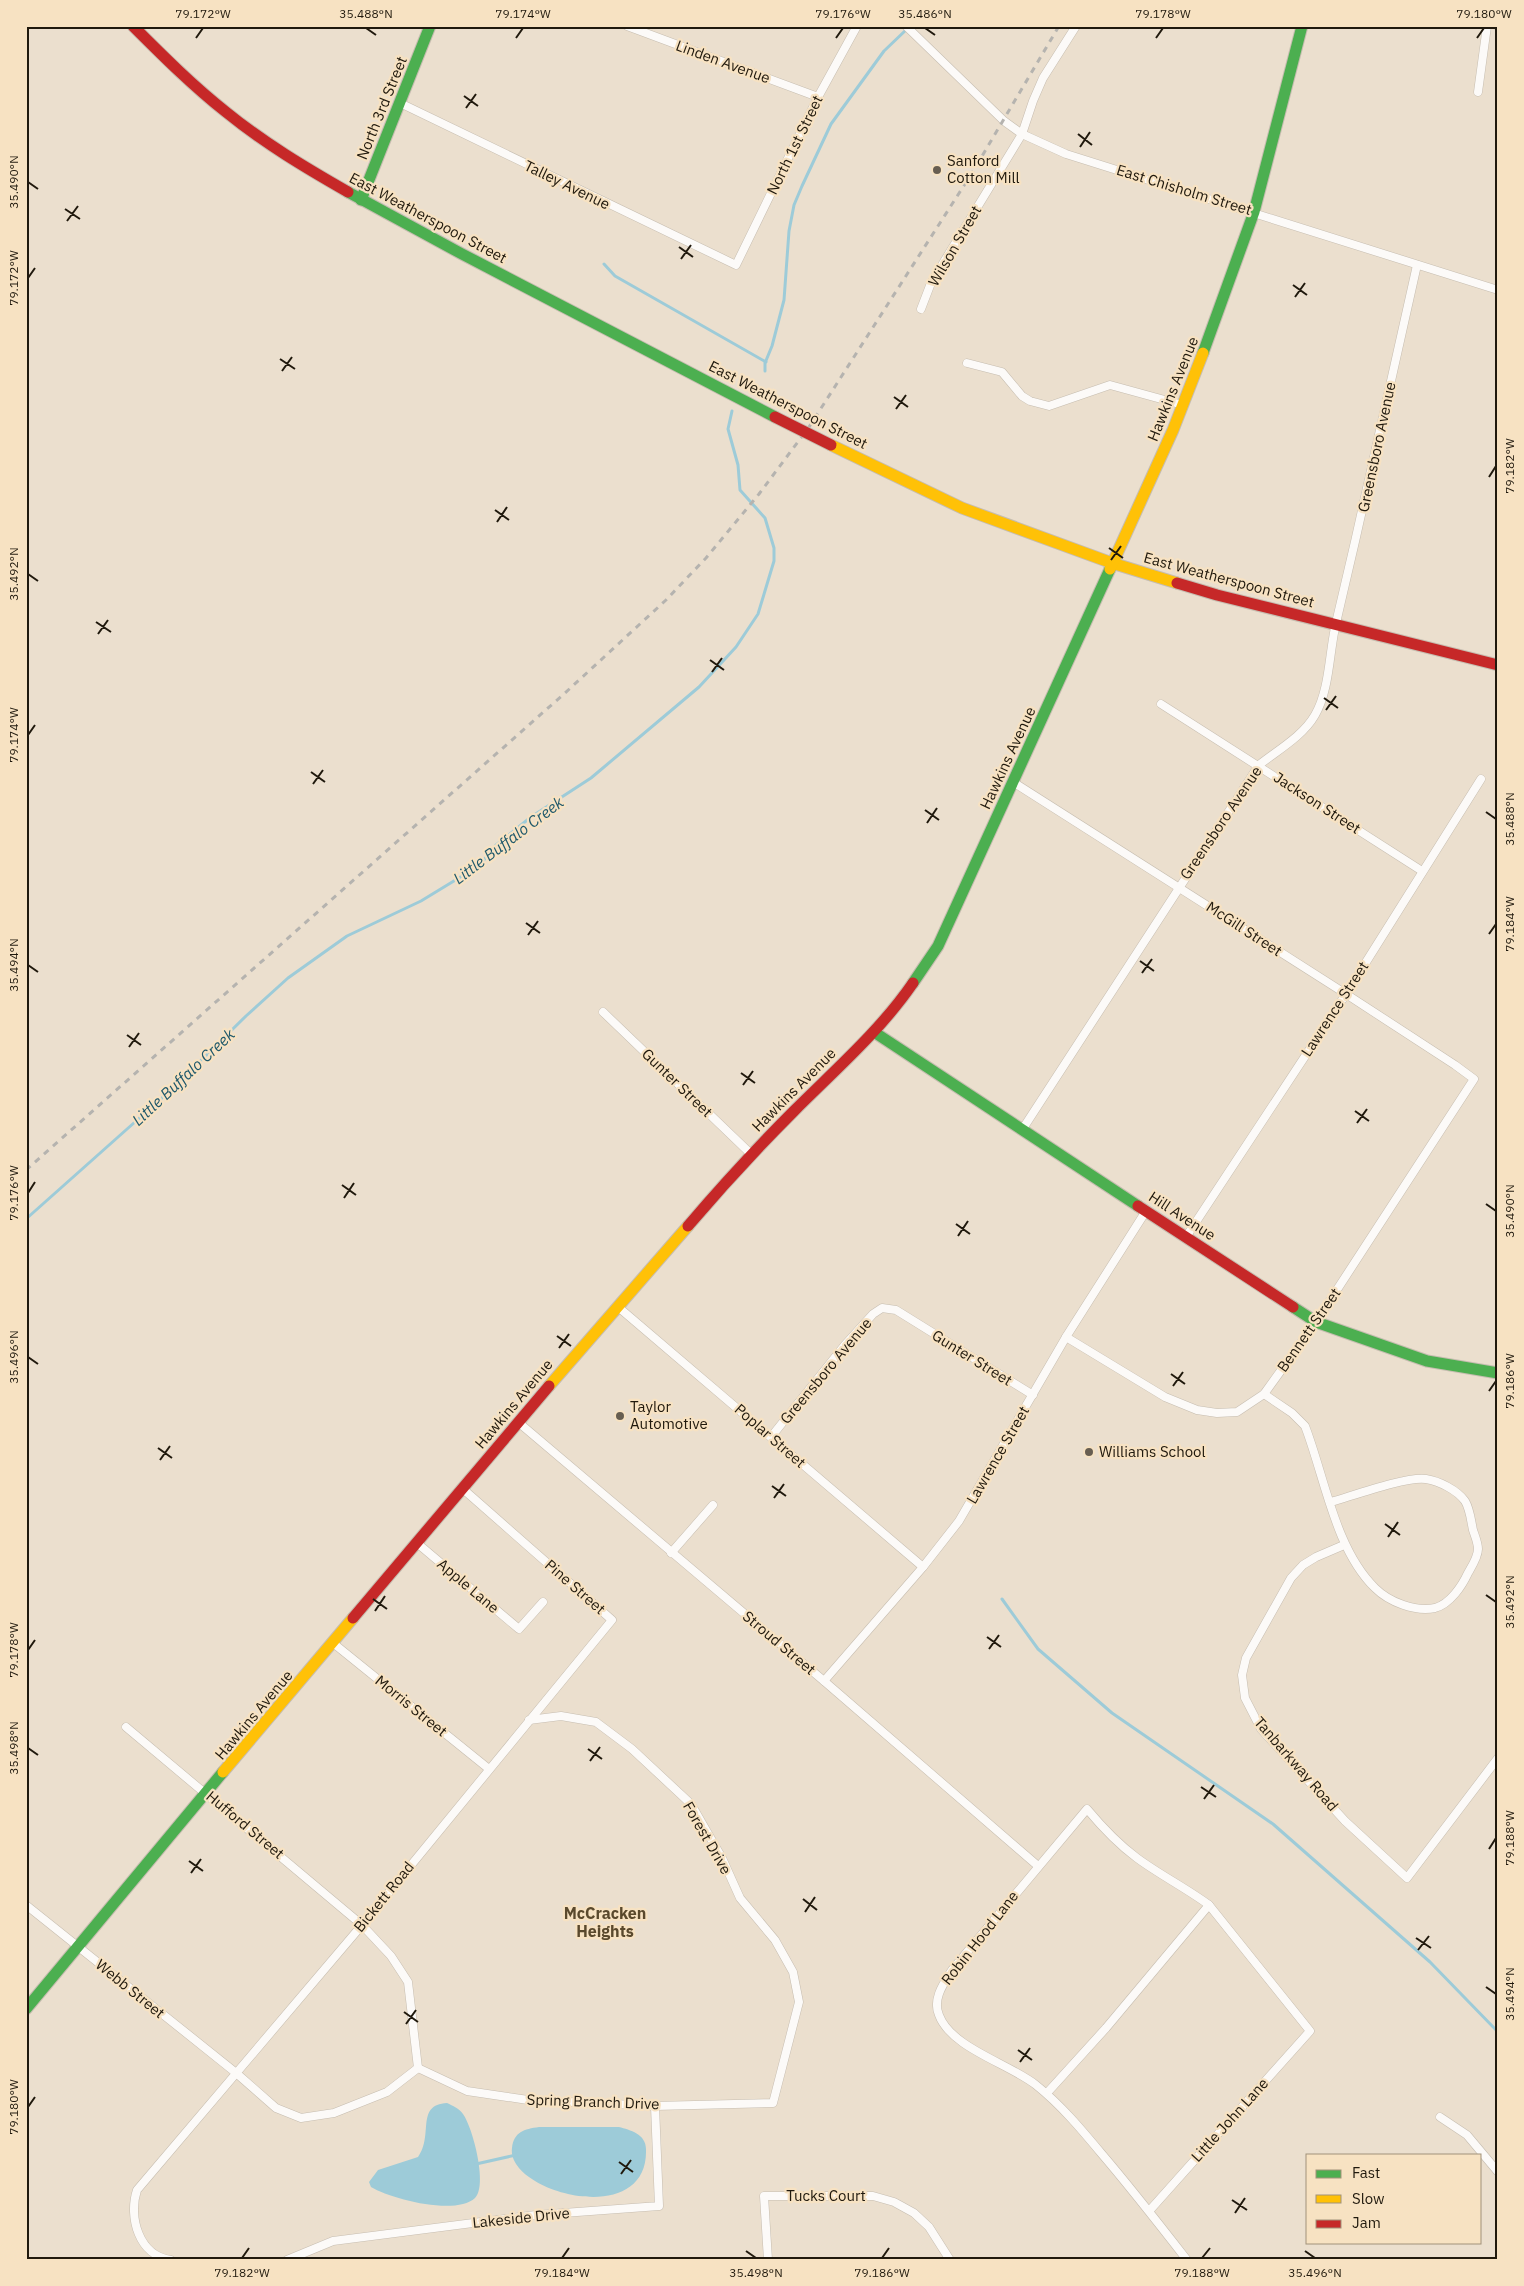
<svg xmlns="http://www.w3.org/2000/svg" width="1524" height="2286" font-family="'IBM Plex Sans',sans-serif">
  <rect width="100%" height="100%" fill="#ebdfce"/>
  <g fill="#9dcbd8">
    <path d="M447,2103C453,2106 459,2108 463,2114C473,2128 488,2186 475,2198C456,2216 391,2199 371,2187L369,2182L378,2170L418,2157C434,2135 415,2105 447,2103Z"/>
    <path d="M539,2127H619C630,2130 646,2134 646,2149C649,2231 506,2192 512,2148C514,2132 524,2129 539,2127Z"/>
  </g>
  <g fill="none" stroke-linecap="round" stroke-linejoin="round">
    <g stroke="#9dcbd8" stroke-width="3">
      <path d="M604,264L615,276L766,362"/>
      <path d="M765,371V363L772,346L784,300L789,231L794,205L802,186L831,124L884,51L907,29"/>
      <path d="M26,1219L172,1089L246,1016L288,978L347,936L421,901L467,873L483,861L496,845L531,817L591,778L699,687L736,647L758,614L774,561V548L765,518L740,490L738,465L728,429L732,411"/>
      <path d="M1002,1599L1038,1649L1112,1713L1273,1824L1430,1962L1498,2032"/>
      <path d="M476,2164L516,2155"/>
    </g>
    <g stroke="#c6bdb0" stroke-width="9">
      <g id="street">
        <path d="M627,26L818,97"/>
        <path d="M906,26L1004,121L1022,134L1066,154L1498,290"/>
        <path d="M1497,26H1498"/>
        <path d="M1478,92L1487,26"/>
        <path d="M400,103L736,265L818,97L857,26"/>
        <path d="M921,309L931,283L1022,134L1033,101L1043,78L1076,26"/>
        <path d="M967,363L1002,372L1022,396L1030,401L1049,406L1110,385L1183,405"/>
        <path d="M1161,704L1422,871"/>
        <path d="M1013,782L1346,994L1455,1065L1474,1079L1316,1322L1264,1394L1237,1412L1217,1413L1197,1410L1165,1397L1066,1337"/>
        <path d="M603,1012L751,1154"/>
        <path d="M1022,1130L1259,765C1278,750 1303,736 1315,715C1330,689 1329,652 1336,623C1364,504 1391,385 1417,265"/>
        <path d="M1186,1237L1346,994L1481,779"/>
        <path d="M617,1306L923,1567"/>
        <path d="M1264,1394L1292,1413L1305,1426C1325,1478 1335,1549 1375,1588C1389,1602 1415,1612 1435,1608C1450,1604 1462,1586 1468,1573C1472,1566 1478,1557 1478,1549C1478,1543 1475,1536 1473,1530C1471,1521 1470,1509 1465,1501C1457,1490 1439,1481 1426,1479C1407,1476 1352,1496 1331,1502"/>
        <path d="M518,1422L824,1681L1038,1866"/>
        <path d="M771,1437L844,1346L873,1314L882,1308L896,1310L1033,1395"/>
        <path d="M417,1543L519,1629L543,1602"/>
        <path d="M1344,1545L1316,1557L1303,1565L1291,1578L1246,1658L1242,1675L1245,1698L1261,1729L1345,1821L1407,1878L1498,1758"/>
        <path d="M671,1553L713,1505"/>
        <path d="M333,1643L489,1769"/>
        <path d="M824,1681L923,1567L959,1521L1066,1337L1146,1211"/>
        <path d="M126,1727L362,1925L391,1956L408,1982L418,2068"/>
        <path d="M26,1905L235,2072L276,2108L301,2118L334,2113L387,2092L418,2068"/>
        <path d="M418,2068L467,2091L528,2100L655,2106L773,2103L799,2002L793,1972L775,1940L740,1898L722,1858L691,1804L632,1749L596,1722L561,1716L529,1720"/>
        <path d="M1047,2093L1106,2028L1209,1905"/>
        <path d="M1440,2117L1467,2135L1498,2172"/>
        <path d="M1150,2210L1310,2031L1209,1905C1186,1888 1160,1875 1137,1858C1118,1844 1102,1827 1087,1809L952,1970C944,1983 932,1999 939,2015C951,2048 1010,2064 1036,2085C1061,2105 1081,2129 1101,2153C1131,2188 1159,2224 1187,2260"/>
        <path d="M171,2260C139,2256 128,2217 137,2190L362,1925L612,1620L463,1489"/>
        <path d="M287,2260L333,2241L536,2215L659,2206L655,2106"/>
        <path d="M768,2260L764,2196H873L894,2202L914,2213L929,2227L950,2260"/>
      </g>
    </g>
    <g stroke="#c6bdb0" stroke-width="13">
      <g id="fast">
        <path d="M348,192L462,254L775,417"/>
        <path d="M361,200L430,26"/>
        <path d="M1203,353L1254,212L1302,26"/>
        <path d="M913,983L938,946L1110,569"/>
        <path d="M874,1032L1138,1206"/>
        <path d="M1293,1307L1316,1322L1427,1361L1498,1373"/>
        <path d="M26,2009L223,1772"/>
      </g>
    </g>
    <g stroke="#c6bdb0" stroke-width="13">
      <g id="slow">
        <path d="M831,445L962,508L1112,563L1177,583"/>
        <path d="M1110,569L1173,430L1203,353"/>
        <path d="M549,1386L688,1226"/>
        <path d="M223,1772L353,1618"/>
      </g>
    </g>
    <g stroke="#c6bdb0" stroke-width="13">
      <g id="jam">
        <path d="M133,26C163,56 193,86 226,112C264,143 306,168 348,192"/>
        <path d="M1177,583L1217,595L1498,665"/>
        <path d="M1138,1206L1293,1307"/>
        <path d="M688,1226C722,1186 757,1148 794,1111C835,1070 880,1031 913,983"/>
        <path d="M353,1618L549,1386"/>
      </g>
    </g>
    <use href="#street" stroke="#fcfaf8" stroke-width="8"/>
    <use href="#fast" stroke="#4caf50" stroke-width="11"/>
    <use href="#slow" stroke="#ffc107" stroke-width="11"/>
    <use href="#jam" stroke="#c62828" stroke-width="11"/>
    <path stroke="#b5b3af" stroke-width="3" stroke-dasharray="6 6" stroke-linecap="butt" d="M26,1170L565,693L666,600L706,558L759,494L809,427L972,173L1059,26"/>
    <g stroke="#c6bdb0" stroke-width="13" stroke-linecap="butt">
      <path id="jam-bridge" d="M775,417L831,445"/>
    </g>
    <use href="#jam-bridge" stroke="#c62828" stroke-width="11"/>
  </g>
  <path fill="none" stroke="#20190d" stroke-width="2" d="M366,28L376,35M925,28L935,35M196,38L203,28M516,38L523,28M836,38L843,28M1156,38L1163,28M1477,38L1484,28M464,96L478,106M466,108L476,94M1078,134L1092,145M1080,147L1090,132M28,182L38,189M65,209L80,219M67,221L78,206M679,247L693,257M681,259L691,245M28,278L35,268M1293,285L1307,295M1295,297L1305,283M280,359L295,369M282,371L292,357M894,397L908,407M896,409L906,395M1489,477L1496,466M495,510L509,520M497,522L507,507M1109,548L1123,558M1111,560L1121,546M28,574L38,581M96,622L111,632M98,634L108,620M710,660L724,670M712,672L722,658M1324,698L1338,708M1326,710L1336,696M28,735L35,725M311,772L325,782M313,784L323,770M925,810L939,820M1486,812L1496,819M927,823L937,808M526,923L540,933M1489,934L1496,924M528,935L538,921M1140,961L1154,971M28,965L38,972M1142,973L1152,959M127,1035L141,1045M129,1047L139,1033M741,1073L755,1083M743,1085L753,1071M1355,1111L1369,1121M1357,1123L1367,1109M342,1185L356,1195M28,1193L35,1182M344,1198L354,1183M1486,1204L1496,1211M956,1224L970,1234M958,1236L968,1221M557,1336L571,1346M559,1348L569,1334M28,1357L38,1364M1171,1374L1185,1384M1173,1386L1183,1372M1489,1391L1496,1381M158,1448L172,1458M160,1460L170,1446M772,1486L786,1496M774,1498L784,1484M1385,1524L1400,1535M1388,1537L1398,1522M1486,1595L1496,1602M373,1599L387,1609M375,1611L385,1596M987,1637L1001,1647M989,1649L999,1635M28,1650L35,1640M28,1748L38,1755M588,1749L602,1759M590,1761L600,1747M1201,1787L1216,1797M1204,1799L1214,1785M1489,1849L1496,1838M189,1861L203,1871M191,1873L201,1859M803,1899L817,1910M805,1912L815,1897M1416,1938L1431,1948M1418,1950L1429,1936M1486,1987L1496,1994M404,2012L418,2022M406,2024L416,2010M1018,2050L1032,2060M1020,2062L1030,2048M28,2107L35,2097M619,2162L633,2172M621,2174L631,2160M1232,2200L1247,2210M1235,2213L1245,2198M746,2251L756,2258M1305,2251L1315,2258M242,2258L249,2248M562,2258L569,2248M882,2258L889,2248M1202,2258L1210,2248"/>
  <g fill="#675e51" stroke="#f7e2c2" stroke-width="2">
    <circle cx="937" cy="170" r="5"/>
    <circle cx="620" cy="1416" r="5"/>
    <circle cx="1089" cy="1452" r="5"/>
  </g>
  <g text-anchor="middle" stroke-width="4.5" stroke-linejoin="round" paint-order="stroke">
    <g font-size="15" fill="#20190d" stroke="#f7e2c2">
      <text transform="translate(723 62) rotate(20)" y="5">Linden Avenue</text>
      <text transform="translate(382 108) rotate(-68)" y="5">North 3rd Street</text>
      <text transform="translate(795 145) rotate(-64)" y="5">North 1st Street</text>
      <text transform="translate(567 185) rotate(26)" y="5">Talley Avenue</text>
      <text transform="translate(1184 190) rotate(17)" y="5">East Chisholm Street</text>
      <text transform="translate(428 218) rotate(28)" y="5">East Weatherspoon Street</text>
      <text transform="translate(955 246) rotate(-60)" y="5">Wilson Street</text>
      <text transform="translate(1173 389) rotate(-68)" y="5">Hawkins Avenue</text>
      <text transform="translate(788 405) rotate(27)" y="5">East Weatherspoon Street</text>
      <text transform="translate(1377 447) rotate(-78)" y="5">Greensboro Avenue</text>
      <text transform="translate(1229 580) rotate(15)" y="5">East Weatherspoon Street</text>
      <text transform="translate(1008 758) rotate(-65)" y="5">Hawkins Avenue</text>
      <text transform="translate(1317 803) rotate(33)" y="5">Jackson Street</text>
      <text transform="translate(1221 823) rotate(-56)" y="5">Greensboro Avenue</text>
      <text transform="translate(1244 929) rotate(33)" y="5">McGill Street</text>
      <text transform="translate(1335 1009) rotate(-57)" y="5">Lawrence Street</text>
      <text transform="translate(677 1083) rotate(44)" y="5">Gunter Street</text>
      <text transform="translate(794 1090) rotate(-45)" y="5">Hawkins Avenue</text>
      <text transform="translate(1182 1216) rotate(33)" y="5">Hill Avenue</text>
      <text transform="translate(1309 1330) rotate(-55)" y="5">Bennett Street</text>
      <text transform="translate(972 1358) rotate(32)" y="5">Gunter Street</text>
      <text transform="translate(826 1371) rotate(-50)" y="5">Greensboro Avenue</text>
      <text transform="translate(514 1404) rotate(-50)" y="5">Hawkins Avenue</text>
      <text transform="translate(770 1436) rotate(41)" y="5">Poplar Street</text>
      <text transform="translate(998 1455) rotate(-60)" y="5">Lawrence Street</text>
      <text transform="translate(468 1586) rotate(40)" y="5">Apple Lane</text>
      <text transform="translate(575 1587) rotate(41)" y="5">Pine Street</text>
      <text transform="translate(779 1643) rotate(40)" y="5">Stroud Street</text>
      <text transform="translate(411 1706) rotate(39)" y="5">Morris Street</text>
      <text transform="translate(254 1715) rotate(-50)" y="5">Hawkins Avenue</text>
      <text transform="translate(1296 1764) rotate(49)" y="5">Tanbarkway Road</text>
      <text transform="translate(245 1825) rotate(40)" y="5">Hufford Street</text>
      <text transform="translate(707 1838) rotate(60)" y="5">Forest Drive</text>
      <text transform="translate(384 1897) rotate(-51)" y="5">Bickett Road</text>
      <text transform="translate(980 1938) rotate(-52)" y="5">Robin Hood Lane</text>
      <text transform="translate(130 1989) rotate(39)" y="5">Webb Street</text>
      <text transform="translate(593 2102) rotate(2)" y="5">Spring Branch Drive</text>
      <text transform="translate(1230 2120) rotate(-48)" y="5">Little John Lane</text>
      <text x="826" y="2201">Tucks Court</text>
      <text transform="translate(521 2218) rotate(-6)" y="5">Lakeside Drive</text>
    </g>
    <g font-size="15" fill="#20190d" stroke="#f7e2c2" text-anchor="start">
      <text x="947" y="166">Sanford<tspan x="947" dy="17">Cotton Mill</tspan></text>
      <text x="630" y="1412">Taylor<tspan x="630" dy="17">Automotive</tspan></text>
      <text x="1099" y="1457">Williams School</text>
    </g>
    <g font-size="16" font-style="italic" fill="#1e586b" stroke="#f7e2c2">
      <text transform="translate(508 840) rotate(-37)" y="6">Little Buffalo Creek</text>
      <text transform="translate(183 1077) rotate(-43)" y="6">Little Buffalo Creek</text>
    </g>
    <g font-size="16" font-weight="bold" fill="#5a492d" stroke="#f7e2c2">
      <text x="605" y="1919">McCracken<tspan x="605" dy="18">Heights</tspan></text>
    </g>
  </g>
  <rect width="1524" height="2286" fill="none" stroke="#f7e2c2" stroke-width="55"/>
  <rect x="1306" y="2154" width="175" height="90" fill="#f7e2c2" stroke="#a1927a"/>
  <rect x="1316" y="2170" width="25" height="8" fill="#4caf50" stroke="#a1927a"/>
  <text x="1352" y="2178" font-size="15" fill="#20190d">Fast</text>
  <rect x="1316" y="2195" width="25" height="8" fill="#ffc107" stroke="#a1927a"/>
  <text x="1352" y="2204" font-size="15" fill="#20190d">Slow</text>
  <rect x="1316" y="2220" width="25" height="8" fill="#c62828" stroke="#a1927a"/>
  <text x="1352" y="2228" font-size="15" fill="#20190d">Jam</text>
  <rect x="28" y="28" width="1468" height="2230" fill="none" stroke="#20190d" stroke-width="2"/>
  <g font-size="12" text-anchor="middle" fill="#20190d">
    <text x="203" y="18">79.172°W</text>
    <text x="366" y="18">35.488°N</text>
    <text x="523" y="18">79.174°W</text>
    <text x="843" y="18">79.176°W</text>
    <text x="925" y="18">35.486°N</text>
    <text x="1163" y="18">79.178°W</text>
    <text x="1484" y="18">79.180°W</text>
    <text transform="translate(14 182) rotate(-90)" y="4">35.490°N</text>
    <text transform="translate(14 278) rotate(-90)" y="4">79.172°W</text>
    <text transform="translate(1510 466) rotate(-90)" y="4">79.182°W</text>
    <text transform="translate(14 574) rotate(-90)" y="4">35.492°N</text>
    <text transform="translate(14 735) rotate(-90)" y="4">79.174°W</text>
    <text transform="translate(1510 819) rotate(-90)" y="4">35.488°N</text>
    <text transform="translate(1510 924) rotate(-90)" y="4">79.184°W</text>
    <text transform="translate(14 965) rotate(-90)" y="4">35.494°N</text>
    <text transform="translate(14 1193) rotate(-90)" y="4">79.176°W</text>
    <text transform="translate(1510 1211) rotate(-90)" y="4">35.490°N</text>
    <text transform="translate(14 1357) rotate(-90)" y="4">35.496°N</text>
    <text transform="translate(1510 1381) rotate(-90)" y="4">79.186°W</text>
    <text transform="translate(1510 1602) rotate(-90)" y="4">35.492°N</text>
    <text transform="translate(14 1650) rotate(-90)" y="4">79.178°W</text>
    <text transform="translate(14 1748) rotate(-90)" y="4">35.498°N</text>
    <text transform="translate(1510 1838) rotate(-90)" y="4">79.188°W</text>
    <text transform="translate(1510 1994) rotate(-90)" y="4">35.494°N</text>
    <text transform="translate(14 2107) rotate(-90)" y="4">79.180°W</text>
    <text x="242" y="2277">79.182°W</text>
    <text x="562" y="2277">79.184°W</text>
    <text x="756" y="2277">35.498°N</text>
    <text x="882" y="2277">79.186°W</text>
    <text x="1202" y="2277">79.188°W</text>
    <text x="1315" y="2277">35.496°N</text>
  </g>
</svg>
